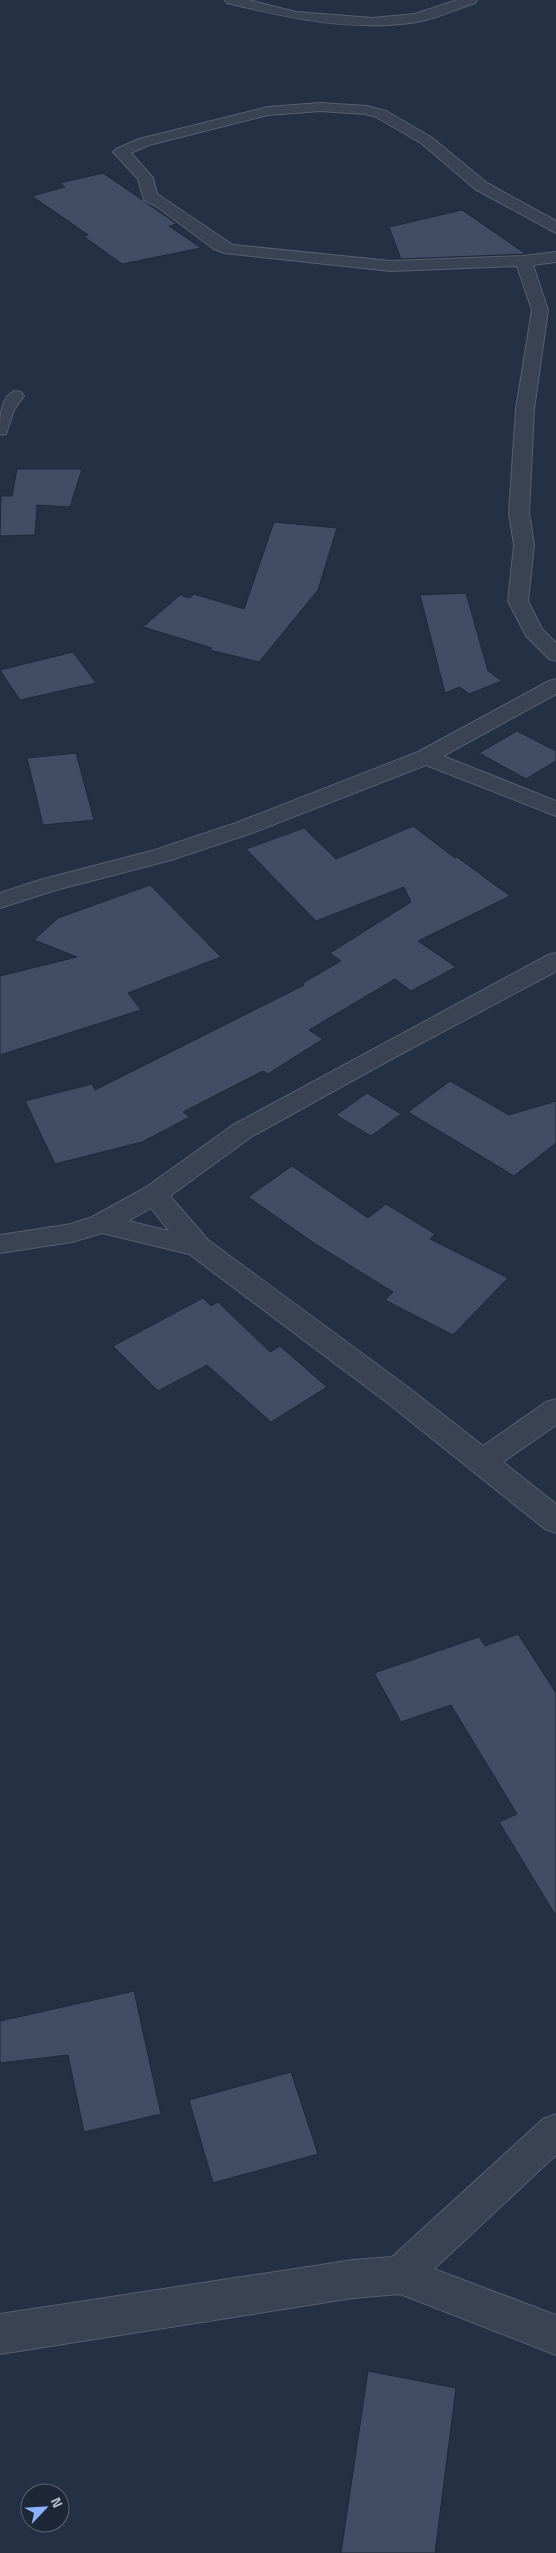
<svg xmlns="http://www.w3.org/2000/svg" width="556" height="2553" font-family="'Titillium Web',sans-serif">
  <rect width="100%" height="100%" fill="#243044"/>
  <g fill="#404d64" stroke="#1f293a">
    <path d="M103,173L177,224L169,226L201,248L122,264L83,236L88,235L32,196L65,187L60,183Z"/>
    <path d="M462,210L526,254L401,259L389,227Z"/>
    <path d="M17,469H82L70,507L37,505L35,535L0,536L1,496H12Z"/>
    <path d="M274,522L337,528L318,590L259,662L210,650L212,648L143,627L180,595L190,598L194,594L244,609Z"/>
    <path d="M466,593L488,671L502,681L469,694L460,687L445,693L420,595Z"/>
    <path d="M73,652L96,683L20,700L0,670Z"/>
    <path d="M517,731L556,751V761L526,779L479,753Z"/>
    <path d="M76,753L94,820L43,825L27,758Z"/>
    <path d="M413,826L455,858L457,857L510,896L418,941L456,967L411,991L395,979L309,1030L323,1039L268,1074L263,1071L183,1112L190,1117L142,1142L55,1164L25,1101L92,1084L95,1090L304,985L303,983L341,961L330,953L411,902L404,887L316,921L246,849L304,828L336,859Z"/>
    <path d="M150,885L221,957L128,993L141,1010L0,1055V976L77,957L34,940L58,918Z"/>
    <path d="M450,1081L509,1115L556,1101V1143L514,1176L408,1112Z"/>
    <path d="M367,1093L401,1114L371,1136L336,1115Z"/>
    <path d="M292,1166L368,1218L386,1204L435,1234L430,1239L508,1278L453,1335L385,1300L393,1292L314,1243L248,1197Z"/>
    <path d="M203,1298L211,1306L218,1302L270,1352L280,1346L327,1387L271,1422L207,1365L158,1391L113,1346Z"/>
    <path d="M518,1634L556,1693V1916L499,1822L517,1814L451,1705L401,1722L374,1673L479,1637L485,1646Z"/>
    <path d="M134,1991L161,2114L84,2132L68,2055L0,2063V2021Z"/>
    <path d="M291,2072L318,2154L213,2183L189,2100Z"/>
    <path d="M368,2371L456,2388L435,2553H341Z"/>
  </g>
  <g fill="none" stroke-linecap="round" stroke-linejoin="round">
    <g stroke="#576070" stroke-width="2">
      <g id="minor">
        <path d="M225,0H248L296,12L373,18L415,14L457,0H477L475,3C456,9 436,19 417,22C352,32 289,18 227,3Z"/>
        <path d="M320,103L367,106L386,111L431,137L487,183L556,221V233L475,189L421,143L376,117L366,114L320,111L268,115L149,145L131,153L153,178L157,194L233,245L391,261L523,256L556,252V262L533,265L548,310L534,409L529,513L534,545L528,601L542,629L556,643V661L549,659L526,636L508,601L514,545L509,513L516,409L532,310L517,266L391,271L224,253L214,249L156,206L144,200L138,179L113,152L116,149L139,139L268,107Z"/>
        <path d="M15,391L21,392L24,396L14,410L6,434L0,435C0,419 0,396 15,391Z"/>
        <path d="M556,679V694L443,756L556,801V816L426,765L252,833L171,860L56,890L0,908V893L40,880L155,850L236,823L418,752L549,681Z"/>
        <path d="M556,953V971L553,973L386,1062L251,1137L170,1196L208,1240L409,1388L483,1446L546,1402L556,1399V1425L503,1462L556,1504V1533L545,1529L389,1404L189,1254L102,1233L72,1242L0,1253V1235L71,1224L92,1217L145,1188L233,1125L548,955ZM151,1208L169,1231L128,1221Z"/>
        <path d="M556,2114V2155L434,2269L556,2315V2355L400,2294L353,2298L0,2354V2314L353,2260L392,2257L543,2119Z"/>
      </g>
    </g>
    <use href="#minor" fill="#394353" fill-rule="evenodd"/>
  </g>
  <g transform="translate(45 2508) rotate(65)"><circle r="24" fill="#1d2738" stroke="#5a6374"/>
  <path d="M0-4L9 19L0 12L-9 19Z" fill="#89b2ff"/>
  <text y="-8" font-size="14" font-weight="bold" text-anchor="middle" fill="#b6becd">N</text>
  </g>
</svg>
